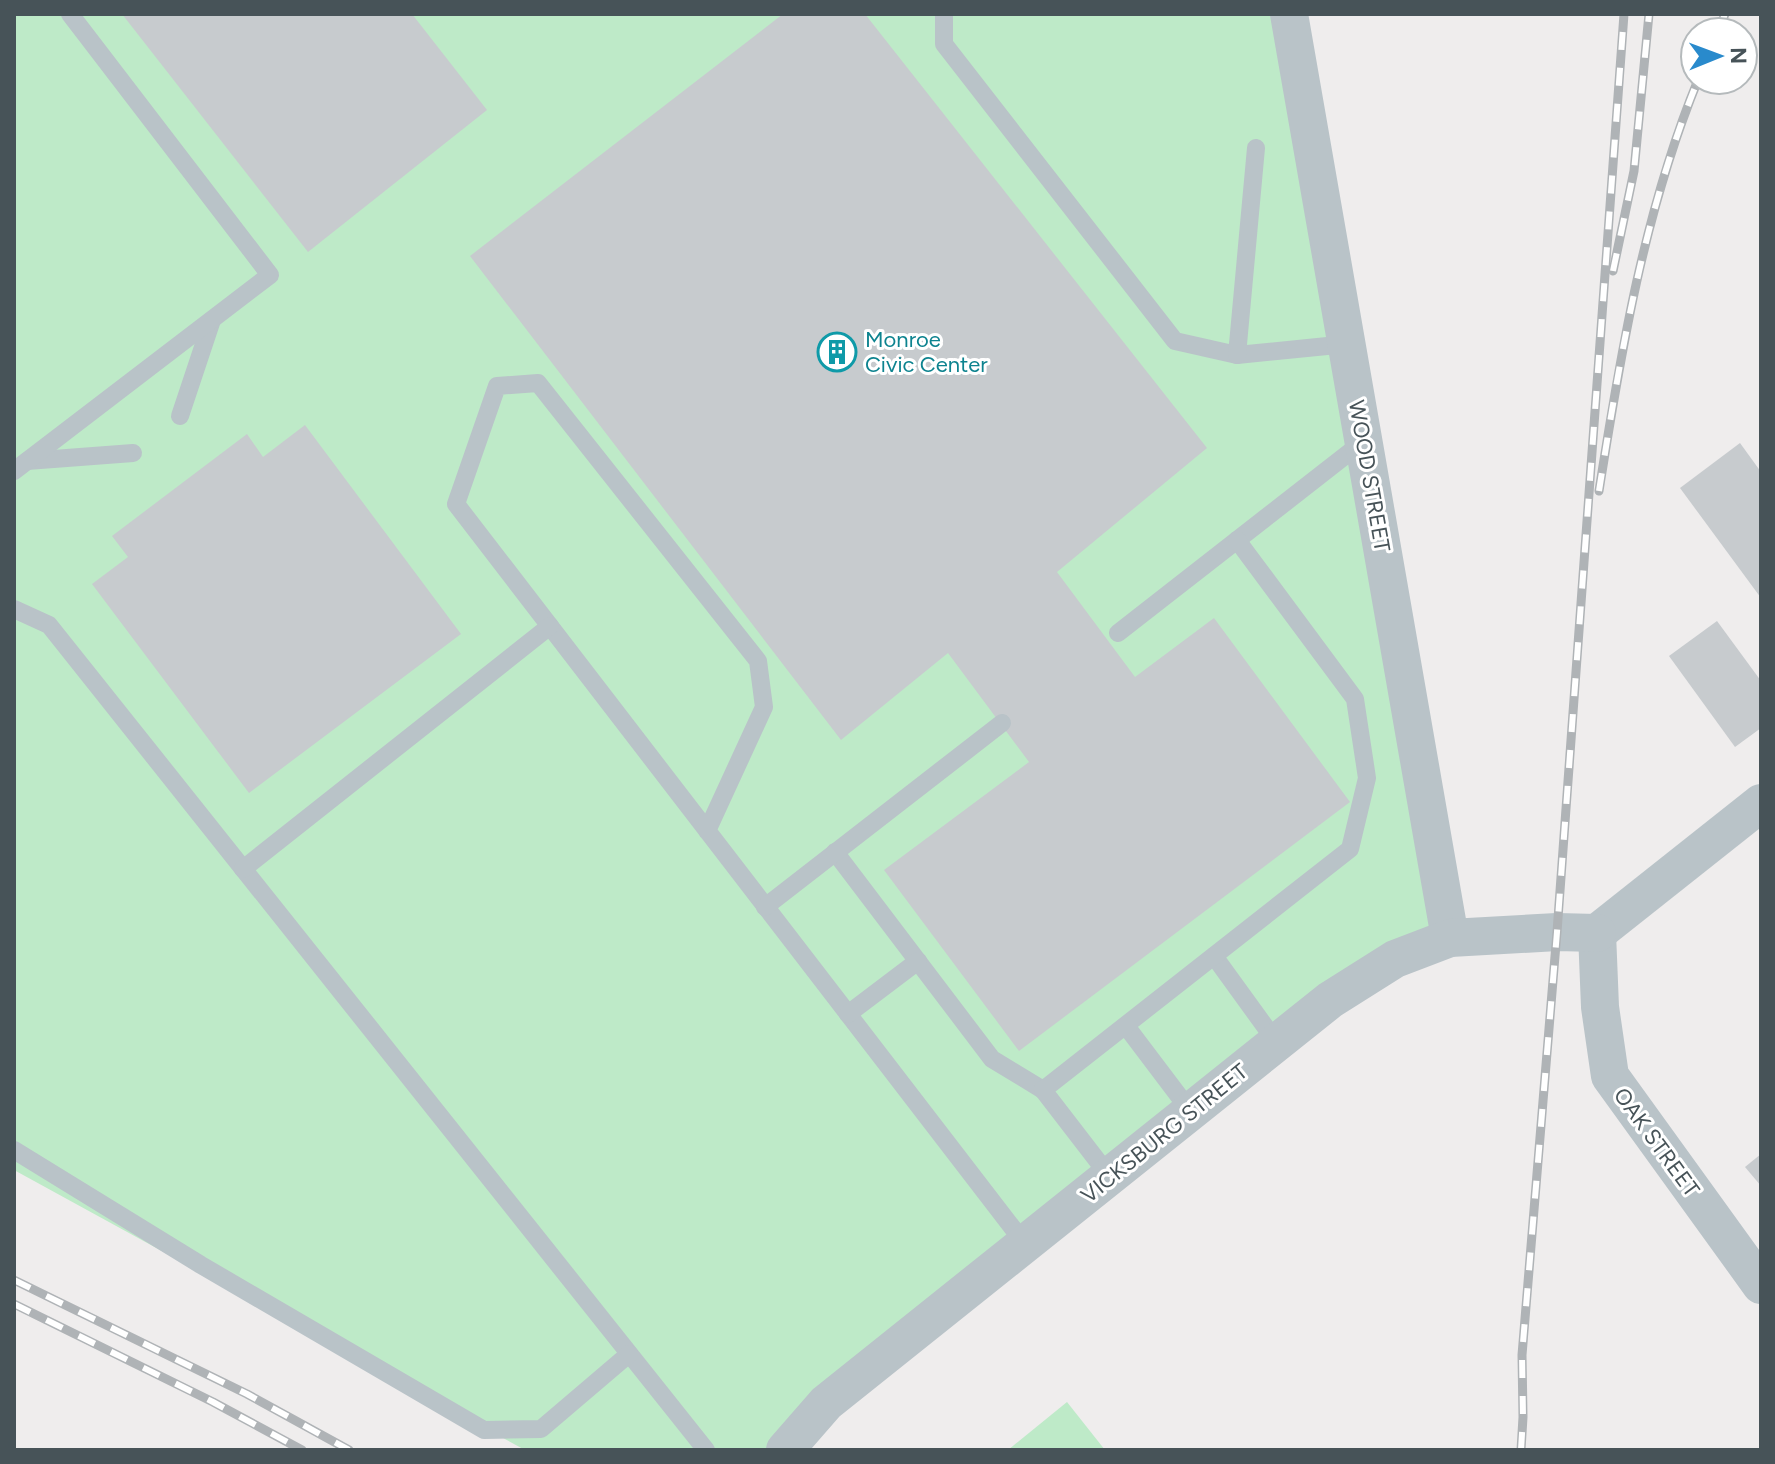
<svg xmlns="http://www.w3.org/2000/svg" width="1775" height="1464" font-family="Figtree,sans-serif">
  <rect width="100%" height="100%" fill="#efeded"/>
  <g fill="#beeac8">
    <path d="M14,14H1289L1450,938L1395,959L785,1450H525L14,1170Z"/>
    <path d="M1067,1402L1105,1450H1008Z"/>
  </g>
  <g fill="#c7cbce">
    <path d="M122,14H412L487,110L308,252Z"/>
    <path d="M783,14H865L1207,448L1057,572L1135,677L1214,618L1350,802L1019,1051L884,870L1029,762L948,653L841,740L470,256Z"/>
    <path d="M305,425L461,634L249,793L92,584L128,557L112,536L247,434L263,457Z"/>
    <path d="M1740,443L1761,472V598L1680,488Z"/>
    <path d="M1717,621L1761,681V728L1735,747L1669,656Z"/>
    <path d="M1761,1154V1186L1745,1167Z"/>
  </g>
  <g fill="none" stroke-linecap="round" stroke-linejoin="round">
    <g stroke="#b9c3c8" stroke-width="18">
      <path d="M944,14V44L1175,341L1237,355L1347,344"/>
      <path d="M1237,355L1256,148"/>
      <path d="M180,416L212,320"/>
      <path d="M27,461L133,453"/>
      <path d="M14,471L270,275L70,14"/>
      <path d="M14,609L49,625L706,1450"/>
      <path d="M1118,633L1364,441"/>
      <path d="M707,831L764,707L758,661L538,383L497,386L456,504L1025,1244"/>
      <path d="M835,852L992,1059L1043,1090"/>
      <path d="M243,869L550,626"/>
      <path d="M765,907L1002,723"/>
      <path d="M1214,956L1277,1043"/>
      <path d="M848,1014L918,961"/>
      <path d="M1126,1026L1191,1112"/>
      <path d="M14,1150L201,1265L484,1430L541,1429L629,1354"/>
      <path d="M1110,1177L1043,1090L1350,849L1367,778L1355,699L1237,540"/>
    </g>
    <g stroke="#b9c3c8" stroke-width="38">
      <path d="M1289,14L1450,938"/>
      <path d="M1597,933L1600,1007L1610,1076L1761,1285"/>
      <path d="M1597,933L1761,803"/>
      <path d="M785,1450L826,1403L1330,1000L1395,959L1450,938L1557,932L1597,933"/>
    </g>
    <g stroke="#afb3b6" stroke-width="9">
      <g id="rail">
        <path d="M1718,32L1725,14"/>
        <path d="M1613,271L1634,171L1649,14"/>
        <path d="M1599,491C1621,351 1644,212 1698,80"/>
        <path d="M14,1280L247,1394L349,1450"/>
        <path d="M14,1304L213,1402L302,1450"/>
        <path d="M1521,1450L1523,1417L1522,1355L1557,932L1624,14"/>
      </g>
    </g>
    <use href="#rail" stroke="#fff" stroke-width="6" stroke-dasharray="18" stroke-linecap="butt"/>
  </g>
  <defs>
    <g id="building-ring" transform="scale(2)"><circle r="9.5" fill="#fff" stroke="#0f9aa8" stroke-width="1.5"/><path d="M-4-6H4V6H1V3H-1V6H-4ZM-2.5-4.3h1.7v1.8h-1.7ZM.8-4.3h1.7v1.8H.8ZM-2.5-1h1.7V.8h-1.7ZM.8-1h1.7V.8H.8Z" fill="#0f9aa8"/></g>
  </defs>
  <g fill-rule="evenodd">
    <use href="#building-ring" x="837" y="352"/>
  </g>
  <g text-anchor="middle" stroke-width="6" stroke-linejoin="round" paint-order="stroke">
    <g font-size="22" fill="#0d838f" stroke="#fff" text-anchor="start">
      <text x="865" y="347">Monroe<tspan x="865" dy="25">Civic Center</tspan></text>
    </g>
    <g font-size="22" fill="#475358" stroke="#fff">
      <text transform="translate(1370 476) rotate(80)" y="8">WOOD STREET</text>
      <text transform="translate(1164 1133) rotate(-39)" y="8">VICKSBURG STREET</text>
      <text transform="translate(1657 1142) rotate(54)" y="8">OAK STREET</text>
    </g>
  </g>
  <rect width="1775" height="1464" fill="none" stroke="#475358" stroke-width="32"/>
  <g transform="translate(1719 56) rotate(89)"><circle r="38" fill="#ffffff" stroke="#b5babc" stroke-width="2"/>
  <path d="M0-6L14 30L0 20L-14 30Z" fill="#298acc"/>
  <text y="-12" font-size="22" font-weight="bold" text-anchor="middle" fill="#475358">N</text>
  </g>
</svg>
